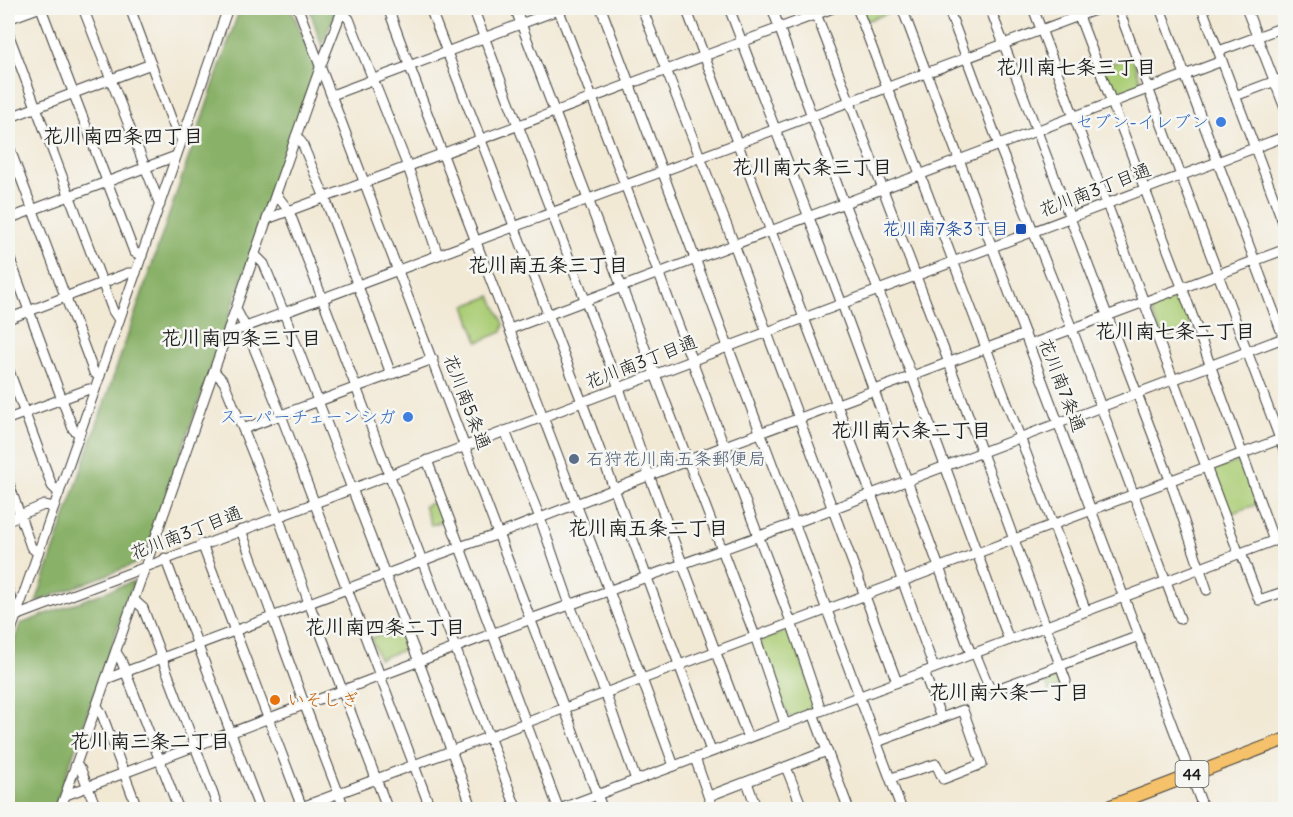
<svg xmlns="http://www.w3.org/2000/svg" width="1293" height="817" font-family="Delius,'Klee One',sans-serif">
  <rect width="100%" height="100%" fill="#f6f6f2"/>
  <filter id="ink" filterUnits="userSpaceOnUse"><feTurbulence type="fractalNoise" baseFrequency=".0167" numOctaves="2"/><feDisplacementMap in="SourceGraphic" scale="12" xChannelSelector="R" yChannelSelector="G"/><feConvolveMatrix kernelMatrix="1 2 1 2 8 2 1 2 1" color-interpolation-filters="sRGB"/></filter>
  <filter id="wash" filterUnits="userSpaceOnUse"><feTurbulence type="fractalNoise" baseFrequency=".008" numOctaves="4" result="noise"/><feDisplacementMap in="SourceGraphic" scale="24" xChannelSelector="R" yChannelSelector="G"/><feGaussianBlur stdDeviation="1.35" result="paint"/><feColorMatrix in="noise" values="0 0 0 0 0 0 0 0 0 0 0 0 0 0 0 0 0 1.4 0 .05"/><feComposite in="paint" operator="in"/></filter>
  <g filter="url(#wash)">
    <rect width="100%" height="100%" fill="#f2e9d5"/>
    <g fill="#acce77" stroke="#64754a" stroke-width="1.5">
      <path d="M861,8H889L894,11L866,21Z"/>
      <path d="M1132,56L1142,84L1139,88L1116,96L1112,95L1102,67Z"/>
      <path d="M1177,295L1181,297L1192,329L1162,339L1150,307L1152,304Z"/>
      <path d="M491,296L504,324L502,332L478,342L465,306Z"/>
      <path d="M1239,461L1241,462L1258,504L1229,514L1213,473L1214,470Z"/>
      <path d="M437,501L444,521L431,525L424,506Z"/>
      <path d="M400,627L408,648L379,659L371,638Z"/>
      <path d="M786,631L791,633L817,705L815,709L791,718L787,715L760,644L762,640Z"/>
      <path d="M1056,671L1058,672L1063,685L1049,691L1043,675Z"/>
    </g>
    <g fill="#89b168" stroke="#526642" stroke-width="1.5">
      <path d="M240,8H291L316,68L143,561L36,602Z"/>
      <path d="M309,8H337L322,46Z"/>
      <path d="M134,581L54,809H10L8,804V660L20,624Z"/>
    </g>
  </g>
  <g filter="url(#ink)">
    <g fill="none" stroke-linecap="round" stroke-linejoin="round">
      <g stroke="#3c3b38" stroke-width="11">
        <g id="minor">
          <path d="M41,8L134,252L142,256"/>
          <path d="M83,8L160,205"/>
          <path d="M130,8L175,129L182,140"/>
          <path d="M298,8L603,810"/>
          <path d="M388,8C481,261 582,512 674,766"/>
          <path d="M430,8L582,402L711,751"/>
          <path d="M473,8L619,388L649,475L748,738"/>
          <path d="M515,8L755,636L785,724"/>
          <path d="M558,8L791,622L821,710"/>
          <path d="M601,8L902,810"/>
          <path d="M642,8L734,244L897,682"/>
          <path d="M686,8L871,494L934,668"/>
          <path d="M729,8L842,304L971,654"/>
          <path d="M772,8L844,203L912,376L1009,640"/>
          <path d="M814,8L949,363L1066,681"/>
          <path d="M857,8L1086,611"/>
          <path d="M902,8L1204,810"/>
          <path d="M948,8L999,145L1072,329L1180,619"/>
          <path d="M990,8L1170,480L1207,590"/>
          <path d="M1033,8L1239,554"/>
          <path d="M1076,8L1182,287L1274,541"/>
          <path d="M1118,8L1286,455"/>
          <path d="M1160,8L1286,344"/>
          <path d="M1202,8L1286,230"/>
          <path d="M1246,8L1286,111"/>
          <path d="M342,12L349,19L408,167L438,255"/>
          <path d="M8,19L38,8"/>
          <path d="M8,33L113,311L119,320"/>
          <path d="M1219,51L1286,26"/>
          <path d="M332,95L563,8"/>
          <path d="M1235,96L1286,77"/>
          <path d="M8,118L151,64"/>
          <path d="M296,136L302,143L325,198L391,374"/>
          <path d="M8,144L94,373L100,376"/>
          <path d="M276,194L289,211L517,810"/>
          <path d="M8,219L176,156"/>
          <path d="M267,219L833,8"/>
          <path d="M8,254L73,429L79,434"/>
          <path d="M255,255L264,264L284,313L419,662L473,810"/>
          <path d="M236,309L246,328L281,415L431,810"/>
          <path d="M8,319L128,273H136"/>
          <path d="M510,329L1222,61"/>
          <path d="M227,334L1100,8"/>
          <path d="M1029,345L1286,249"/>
          <path d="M8,368L52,486L59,493"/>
          <path d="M214,371L224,382L278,516L309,603L388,810"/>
          <path d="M8,419L89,389L95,390"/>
          <path d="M243,429L433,359"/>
          <path d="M505,431L540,518L570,605L605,692L636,780"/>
          <path d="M427,460L559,810"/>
          <path d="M8,481L31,547L38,553"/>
          <path d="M8,520L44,505L54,507"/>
          <path d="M241,530L305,706L345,810"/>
          <path d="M202,544L303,810"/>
          <path d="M1241,553L1259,600L1286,591"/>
          <path d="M165,558L260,810"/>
          <path d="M8,590L16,615"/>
          <path d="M134,600L143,608L219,810"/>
          <path d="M8,619L1286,136"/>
          <path d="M8,639L228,8"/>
          <path d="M116,652L121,660L179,810"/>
          <path d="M975,653L989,687L997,689L1139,636"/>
          <path d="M924,672L941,718"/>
          <path d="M106,679L459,547L499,534L725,446L1025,334"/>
          <path d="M97,706L101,712L138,810"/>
          <path d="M813,713L849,810"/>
          <path d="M877,742L963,710L982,764L943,779L936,764L891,778"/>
          <path d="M695,758L713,810"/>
          <path d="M76,765L81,770L97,810"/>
          <path d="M786,767L803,810"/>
          <path d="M747,782L757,810"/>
          <path d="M66,795L531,619L795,523L1286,337"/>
          <path d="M709,796L827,751"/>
          <path d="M60,810L321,65L343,8"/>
          <path d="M294,810L1286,437"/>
          <path d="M557,810L1286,536"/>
        </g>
      </g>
      <g stroke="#3c3b38" stroke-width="14">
        <path id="major" d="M1100,810L1286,739"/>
      </g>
      <use href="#minor" stroke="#fff" stroke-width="9"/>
      <use href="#major" stroke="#f5c16b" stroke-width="12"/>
    </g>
  </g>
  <g fill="#3f7fe0" stroke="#f6f6f2" stroke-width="2">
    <circle cx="1221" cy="122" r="6"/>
    <circle cx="408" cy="417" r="6"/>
  </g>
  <rect fill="#1a4fb4" stroke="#f6f6f2" stroke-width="2" x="1015" y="223" width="12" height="12" rx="3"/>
  <circle fill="#5c6f8a" stroke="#f6f6f2" stroke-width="2" cx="574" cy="459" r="6"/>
  <circle fill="#e8710a" stroke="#f6f6f2" stroke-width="2" cx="275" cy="700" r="6"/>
  <g text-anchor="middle" stroke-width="5" stroke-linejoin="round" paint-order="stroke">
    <rect fill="#f6f6f2" stroke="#5d5d5c" stroke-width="1.5" x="1175.5" y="761" width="33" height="26" rx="4.5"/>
    <g font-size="16" font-weight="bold" fill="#1c1c1c">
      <text x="1192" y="780">44</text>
    </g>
    <g font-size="18" fill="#366cbe" stroke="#f6f6f2" text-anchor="end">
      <text x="1209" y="128">セブン-イレブン</text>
      <text x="396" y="423">スーパーチェーンシガ</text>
    </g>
    <g font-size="18" fill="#1c1c1c" stroke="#f6f6f2">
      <text transform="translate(1095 190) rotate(-21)" y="6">花川南3丁目通</text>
      <text transform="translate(641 362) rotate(-21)" y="6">花川南3丁目通</text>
      <text transform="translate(1062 385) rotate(69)" y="6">花川南7条通</text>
      <text transform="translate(467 402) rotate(69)" y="6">花川南5条通</text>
      <text transform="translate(186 533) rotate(-21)" y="6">花川南3丁目通</text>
    </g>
    <g font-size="18" fill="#164399" stroke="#f6f6f2" text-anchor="end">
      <text x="1009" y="235">花川南7条3丁目</text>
    </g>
    <g font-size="18" fill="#4e5e75" stroke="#f6f6f2" text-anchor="start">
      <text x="586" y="465">石狩花川南五条郵便局</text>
    </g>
    <g font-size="18" fill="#c56008" stroke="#f6f6f2" text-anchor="start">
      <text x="287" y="706">いそしぎ</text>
    </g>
    <g font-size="20" font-weight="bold" fill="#1c1c1c" stroke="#f6f6f2">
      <text x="1076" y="74">花川南七条三丁目</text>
      <text x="123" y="143">花川南四条四丁目</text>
      <text x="812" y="174">花川南六条三丁目</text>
      <text x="548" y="272">花川南五条三丁目</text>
      <text x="1175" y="338">花川南七条二丁目</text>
      <text x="241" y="345">花川南四条三丁目</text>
      <text x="911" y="437">花川南六条二丁目</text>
      <text x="648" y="535">花川南五条二丁目</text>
      <text x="385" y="634">花川南四条二丁目</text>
      <text x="1009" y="699">花川南六条一丁目</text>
      <text x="150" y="748">花川南三条二丁目</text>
    </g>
  </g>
  <rect width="1293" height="817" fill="none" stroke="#f6f6f2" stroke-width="30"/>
</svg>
